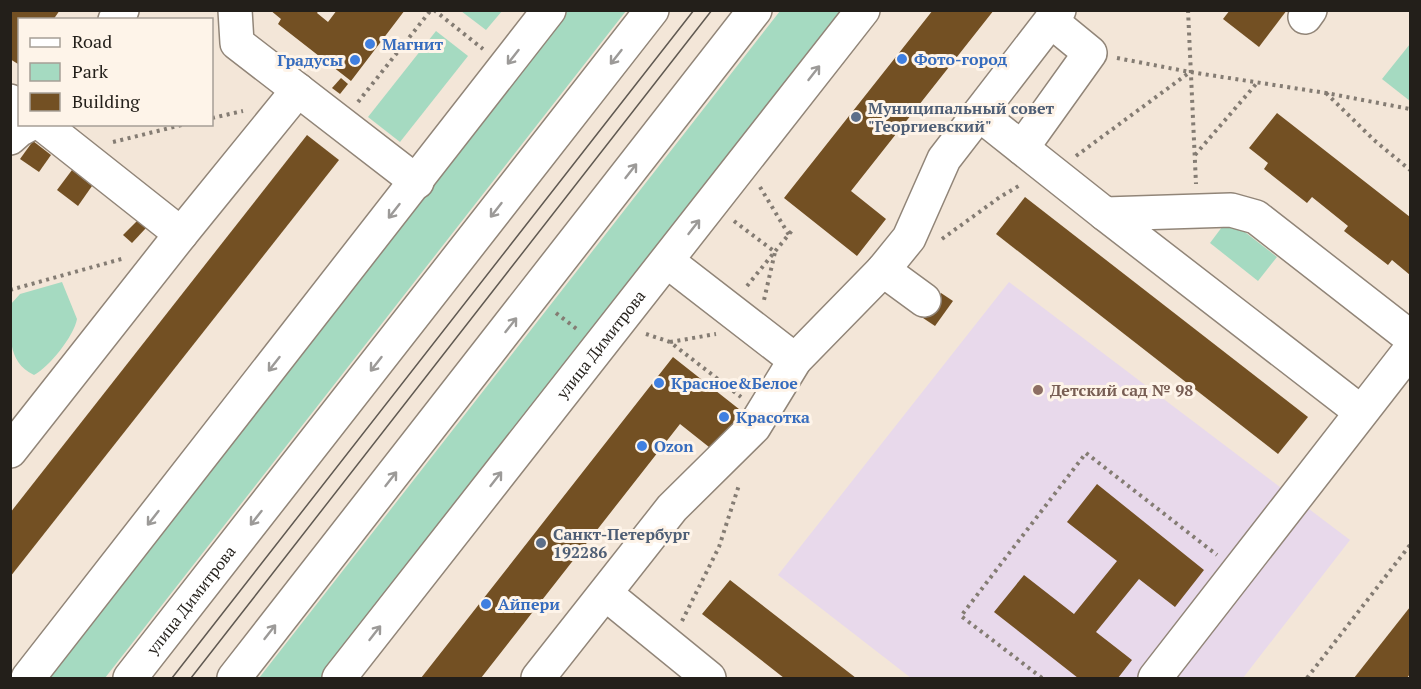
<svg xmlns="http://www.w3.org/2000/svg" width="1421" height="689" font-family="'PT Serif',serif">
  <rect width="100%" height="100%" fill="#f3e6d8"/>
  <path fill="#e8d9eb" d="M1009,282L1350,540L1243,678H911L778,575Z"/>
  <g fill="#a5dac1">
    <path d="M461,11H502L486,30Z"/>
    <path d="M565,11H626L105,678H44Z"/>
    <path d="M780,11H842L320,678H259Z"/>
    <path d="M436,31L468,56L400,142L368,117Z"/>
    <path d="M1410,44V101L1382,79Z"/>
    <path d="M1228,219L1277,257L1258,281L1210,243Z"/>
    <path d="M62,282L77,319C74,336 49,367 34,375C6,362 10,331 11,304L20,294Z"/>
  </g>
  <g fill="#735023">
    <path d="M10,10H60L53,20H20L18,64L10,59Z"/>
    <path d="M270,10H319L317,13L328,22L337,10H405L351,81L278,24L281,19Z"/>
    <path d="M933,10H994L851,191L886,219L857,256L784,198Z"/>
    <path d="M1230,10H1287L1259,47L1223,19Z"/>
    <path d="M341,78L348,84L340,94L332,88Z"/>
    <path d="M1277,113L1410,217V275L1392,260L1388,265L1344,231L1348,226L1312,197L1307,203L1264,169L1268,163L1249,148Z"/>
    <path d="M307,135L339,160L10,577V513Z"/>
    <path d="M33,141L51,155L39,172L20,159Z"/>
    <path d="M72,170L92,186L78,206L57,190Z"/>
    <path d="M1025,197L1308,417L1278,454L996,234Z"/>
    <path d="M138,220L146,228L132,243L123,235Z"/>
    <path d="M941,293L953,301L935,326L923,318Z"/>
    <path d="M673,357L744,413L714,451L680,424L481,678H421Z"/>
    <path d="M1097,484L1204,570L1175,607L1139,579L1096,632L1132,660L1118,678H1078L994,612L1024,575L1074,614L1117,561L1067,522Z"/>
    <path d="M730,580L856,678H784L728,634L702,614Z"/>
    <path d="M1410,607V674L1407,678H1354Z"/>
  </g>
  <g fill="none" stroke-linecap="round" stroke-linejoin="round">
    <g stroke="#918578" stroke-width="36">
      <g id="minor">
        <path d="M235,10L237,43L417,182"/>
        <path d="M1305,17L1310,10"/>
        <path d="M115,20L122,10"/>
        <path d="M10,101L20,108"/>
        <path d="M979,114L1105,214L1231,210L1256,217L1410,337"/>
        <path d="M42,124L181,234"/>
        <path d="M10,138L19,130L30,124"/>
        <path d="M1022,148L1090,53L1051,21"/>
        <path d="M1105,214L1361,412"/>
        <path d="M667,261L795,360"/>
        <path d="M883,270L924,300"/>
        <path d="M10,451L181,234L298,90"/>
        <path d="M606,594L709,678"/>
        <path d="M28,678L549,10"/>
        <path id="s1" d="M130,678L652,10"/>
        <path d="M234,678L755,10"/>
        <path id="s2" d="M339,678L863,10"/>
        <path d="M538,678L672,508L754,427L795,360L883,270L909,238L944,159L1059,10"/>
        <path d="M1155,678L1410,350"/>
      </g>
    </g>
    <g stroke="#847c73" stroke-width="4" stroke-dasharray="3 4.5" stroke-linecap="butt">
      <path d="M434,10L483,49"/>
      <path d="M1188,10L1196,184"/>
      <path d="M1117,58L1190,72"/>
      <path d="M1326,93L1374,140L1410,170"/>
      <path d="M358,102L431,10"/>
      <path d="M212,118L243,111"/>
      <path d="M113,142L186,124"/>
      <path d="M1195,155L1257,83"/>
      <path d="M1076,156L1190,72L1326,93L1410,109"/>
      <path d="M760,187L789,235"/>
      <path d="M734,221L775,252L764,300"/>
      <path d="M942,239L1000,197L1022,184"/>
      <path d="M747,286L794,228"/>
      <path d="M10,290L125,258"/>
      <path d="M556,313L578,330"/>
      <path d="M646,334L670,342L741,397"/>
      <path d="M670,342L716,334"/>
      <path d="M682,621L719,547L739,485"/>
      <path d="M1042,678L961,616L1086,453L1217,555"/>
      <path d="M1307,678L1410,545"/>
    </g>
    <use href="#minor" stroke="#fff" stroke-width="33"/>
    <g stroke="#605951" stroke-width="1.5">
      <path d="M172,678L694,10"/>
      <path d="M191,678L712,10"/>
    </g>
  </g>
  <defs><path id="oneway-shaft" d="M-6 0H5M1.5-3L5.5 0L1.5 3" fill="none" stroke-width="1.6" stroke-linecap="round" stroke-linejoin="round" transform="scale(1.5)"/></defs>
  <g stroke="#9c9a98">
    <use href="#oneway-shaft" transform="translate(513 57) rotate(128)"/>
    <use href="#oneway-shaft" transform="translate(616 57) rotate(128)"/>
    <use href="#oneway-shaft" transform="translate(814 73) rotate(-52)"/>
    <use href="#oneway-shaft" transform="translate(631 171) rotate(-52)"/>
    <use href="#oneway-shaft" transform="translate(496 210) rotate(128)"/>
    <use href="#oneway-shaft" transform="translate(394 211) rotate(128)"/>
    <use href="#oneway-shaft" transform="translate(694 227) rotate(-52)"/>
    <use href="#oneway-shaft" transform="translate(511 325) rotate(-52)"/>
    <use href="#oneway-shaft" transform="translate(274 364) rotate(128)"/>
    <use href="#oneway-shaft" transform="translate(376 364) rotate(128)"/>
    <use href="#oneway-shaft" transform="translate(391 479) rotate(-52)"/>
    <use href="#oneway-shaft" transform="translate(496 479) rotate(-52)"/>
    <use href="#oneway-shaft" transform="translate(153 518) rotate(128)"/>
    <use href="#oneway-shaft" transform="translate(256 518) rotate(128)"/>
    <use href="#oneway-shaft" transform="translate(270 632) rotate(-52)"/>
    <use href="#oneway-shaft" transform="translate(375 633) rotate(-52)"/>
  </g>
  <g fill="#3f7fe0" stroke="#fef4e9" stroke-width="2">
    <circle cx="370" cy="44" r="6"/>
    <circle cx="902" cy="59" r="6"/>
    <circle cx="355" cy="60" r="6"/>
    <circle cx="659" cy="383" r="6"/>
    <circle cx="724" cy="417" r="6"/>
    <circle cx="642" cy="446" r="6"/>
    <circle cx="486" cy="604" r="6"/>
  </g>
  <g fill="#5c6f8a" stroke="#fef4e9" stroke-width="2">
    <circle cx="856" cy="117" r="6"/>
    <circle cx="541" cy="543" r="6"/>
  </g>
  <circle fill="#8d6e63" stroke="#fef4e9" stroke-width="2" cx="1038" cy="390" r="6"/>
  <g text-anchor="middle" stroke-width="6" stroke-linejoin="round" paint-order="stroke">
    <g font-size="16" font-weight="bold" fill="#366cbe" stroke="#fef4e9" text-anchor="start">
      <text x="382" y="50">Магнит</text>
      <text x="914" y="65">Фото-город</text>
      <text x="343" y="66" text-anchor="end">Градусы</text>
      <text x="671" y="389">Красное&amp;Белое</text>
      <text x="736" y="423">Красотка</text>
      <text x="654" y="452">Ozon</text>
      <text x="498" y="610">Айпери</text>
    </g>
    <g font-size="16" font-weight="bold" fill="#4e5e75" stroke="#fef4e9" text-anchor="start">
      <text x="868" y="114">Муниципальный совет<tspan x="868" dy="18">"Георгиевский"</tspan></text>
      <text x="553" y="540">Санкт-Петербург<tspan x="553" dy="18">192286</tspan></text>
    </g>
    <g font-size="16" fill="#231f1a" stroke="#fef4e9">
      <text dy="6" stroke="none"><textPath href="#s2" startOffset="424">улица Димитрова</textPath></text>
      <text dy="6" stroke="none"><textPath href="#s1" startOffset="99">улица Димитрова</textPath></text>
    </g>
    <g font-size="16" font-weight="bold" fill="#785e54" stroke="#fef4e9" text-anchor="start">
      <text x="1050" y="396">Детский сад № 98</text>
    </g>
  </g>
  <rect width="1421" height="689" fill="none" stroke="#231f1a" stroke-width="24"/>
  <rect x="18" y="18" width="195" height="108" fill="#fef4e9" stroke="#a69f96" stroke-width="1.5"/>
  <rect x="30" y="38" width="30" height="9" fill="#ffffff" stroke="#a69f96" stroke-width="1.5"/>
  <text x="72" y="48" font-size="18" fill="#231f1a">Road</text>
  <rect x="30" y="63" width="30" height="18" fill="#a5dac1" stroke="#a69f96" stroke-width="1.5"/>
  <text x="72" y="78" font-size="18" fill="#231f1a">Park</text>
  <rect x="30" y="93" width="30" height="18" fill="#735023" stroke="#a69f96" stroke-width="1.5"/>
  <text x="72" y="108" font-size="18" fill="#231f1a">Building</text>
</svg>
